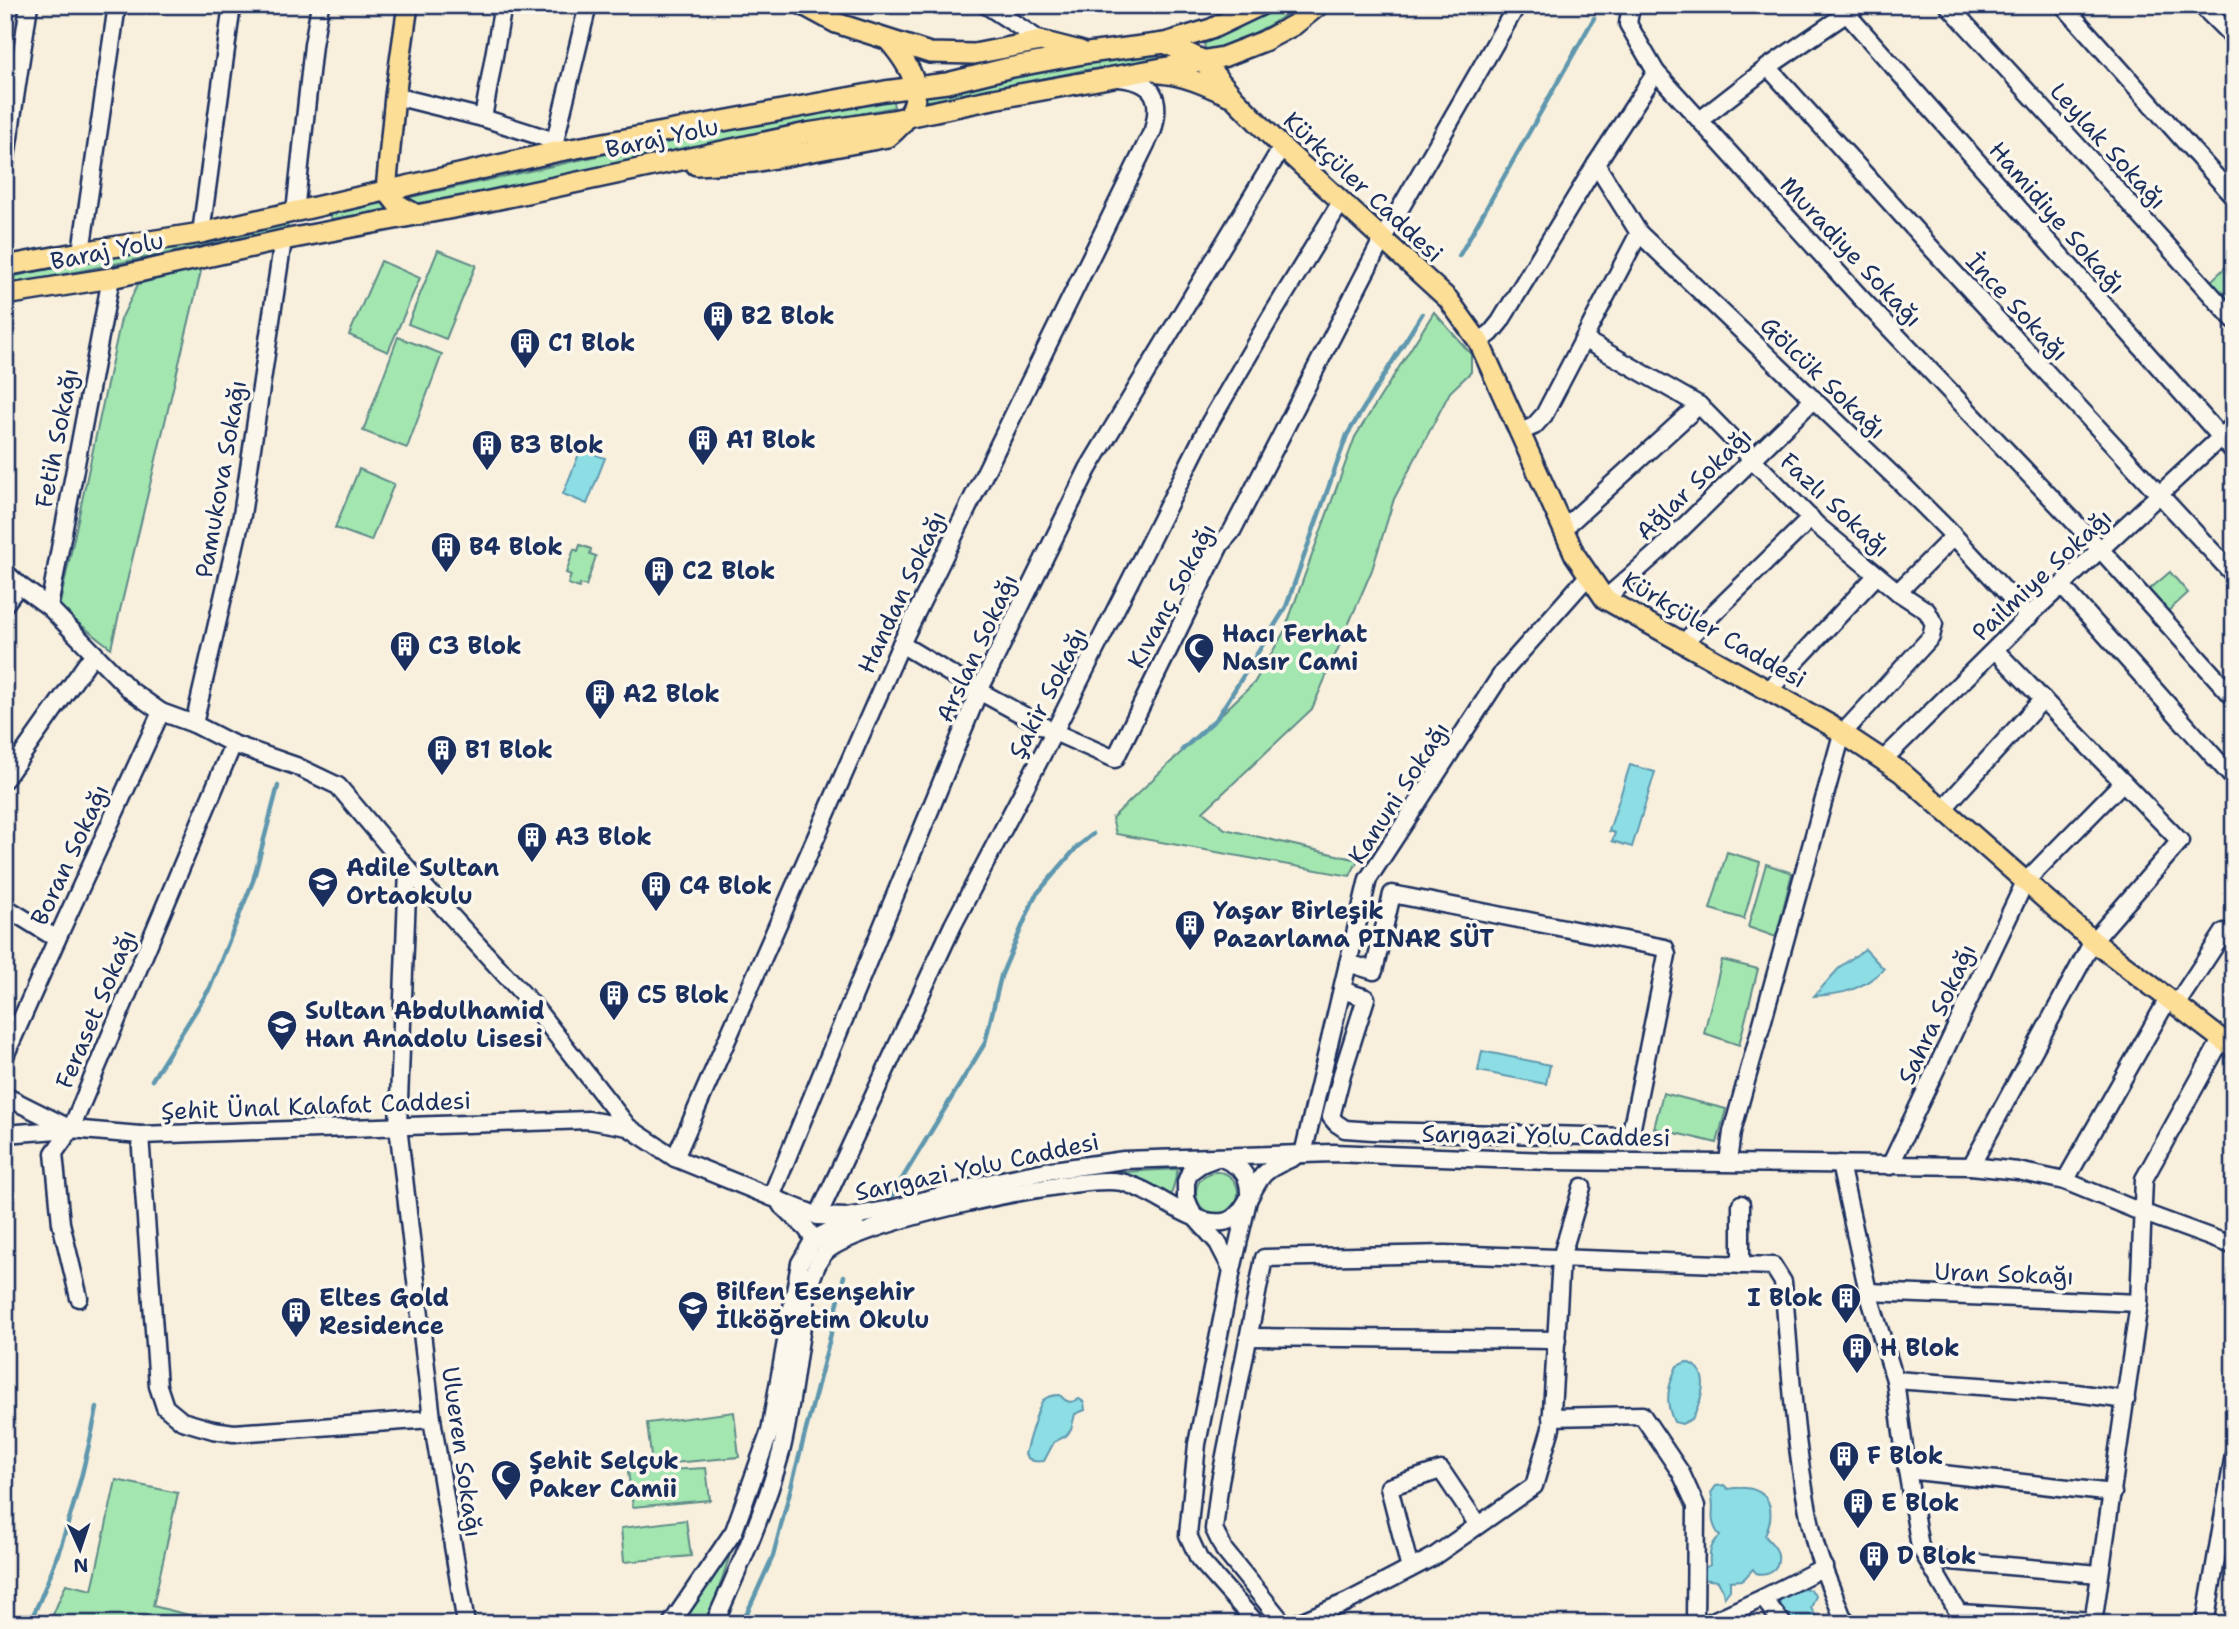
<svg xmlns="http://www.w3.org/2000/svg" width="2239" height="1629" font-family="'Shantell Sans',sans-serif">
  <rect width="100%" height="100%" fill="#f8f0dd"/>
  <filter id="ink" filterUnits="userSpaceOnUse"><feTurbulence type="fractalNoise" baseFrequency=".0143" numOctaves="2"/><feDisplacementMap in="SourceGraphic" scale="14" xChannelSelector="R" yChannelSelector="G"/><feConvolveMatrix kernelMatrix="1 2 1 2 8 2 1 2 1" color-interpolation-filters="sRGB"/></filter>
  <g filter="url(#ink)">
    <g fill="#a3e6b0" stroke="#5f8a87" stroke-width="2">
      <path d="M1279,5H1299C1270,28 1241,40 1206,52L1204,44L1267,14Z"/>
      <path d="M1159,54V61L1085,70L927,103L924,91L1083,63Z"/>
      <path d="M892,94L894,107L430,203L332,219L329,215L757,121Z"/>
      <path d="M286,221L288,229L5,286V278Z"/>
      <path d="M438,250L476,265L446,339L408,324Z"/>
      <path d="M2234,259V306L2210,282Z"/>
      <path d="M381,261L420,278L388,352L349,335Z"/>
      <path d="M202,267L111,648L59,608L121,319L138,284Z"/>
      <path d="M1434,312L1471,354V372L1450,392L1394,499L1372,570L1312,709L1203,812L1225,829L1358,860L1350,876L1116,834L1112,818L1254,683L1284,632L1355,437Z"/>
      <path d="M398,337L442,354L407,448L363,431Z"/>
      <path d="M359,469L394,484L371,541L335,528Z"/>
      <path d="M580,545L591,549L590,554L596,556L586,586L580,584L579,588L568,584L571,575L566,573L574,549L578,551Z"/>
      <path d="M2170,572L2188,593L2165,614L2145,593Z"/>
      <path d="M1727,852L1760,862L1744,919L1710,909Z"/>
      <path d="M1766,864L1792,873L1776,937L1748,927Z"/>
      <path d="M1722,960L1758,969L1739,1045L1704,1033Z"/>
      <path d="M1663,1093L1726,1109L1717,1143L1654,1128Z"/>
      <path d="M1178,1169L1171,1196L1121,1172Z"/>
      <circle cx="1217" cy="1193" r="21"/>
      <path d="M734,1412L739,1457L652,1465L647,1423Z"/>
      <path d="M706,1468L710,1500L633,1507L628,1472Z"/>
      <path d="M116,1480L178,1493L153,1606L225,1624H49L66,1584L92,1590Z"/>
      <path d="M686,1520L691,1556L624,1562L621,1528Z"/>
      <path d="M732,1549L707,1624H687L682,1621Z"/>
    </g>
    <g fill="#8cdde4" stroke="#5f97ae" stroke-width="2">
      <path d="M581,449L605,458L587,504L563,494Z"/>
      <path d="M1630,765L1655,772L1632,847L1612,841L1615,833L1609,831Z"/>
      <path d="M1865,949L1884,969C1861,990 1845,994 1814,996L1841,966Z"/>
      <path d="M1482,1051L1550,1065L1546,1084L1478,1071Z"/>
      <path d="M1686,1362C1713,1370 1702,1400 1692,1419L1682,1424L1674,1422C1664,1401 1668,1386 1677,1366Z"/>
      <path d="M1060,1395C1066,1402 1070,1404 1079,1399L1084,1402L1085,1410L1075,1414L1071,1430L1066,1436L1054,1442L1044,1461C1036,1462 1031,1462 1025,1455C1026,1448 1039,1404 1043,1400C1048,1396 1054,1395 1060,1395Z"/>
      <path d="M1724,1485L1728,1489C1751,1485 1774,1491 1770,1520C1769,1525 1767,1531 1765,1536C1770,1542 1778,1548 1778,1555C1780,1570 1767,1576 1756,1573L1753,1569L1743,1580L1730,1581V1590L1724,1598L1723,1591L1718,1581L1701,1579V1570L1710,1565C1709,1552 1710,1545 1720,1536C1706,1518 1717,1511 1711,1493L1716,1486Z"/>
      <path d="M1801,1589L1810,1590L1816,1596L1811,1608L1820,1624H1788L1777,1611V1603L1783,1597Z"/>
    </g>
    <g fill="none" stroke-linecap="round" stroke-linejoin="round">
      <g stroke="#5f97ae" stroke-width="4.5">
        <path d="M1459,256L1594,18"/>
        <path d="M1182,750L1217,718L1286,607L1347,435L1422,314"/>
        <path d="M152,1080L210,988L253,881L278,786"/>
        <path d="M891,1197L985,1043L1001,976L1035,896L1077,847L1093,834"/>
        <path d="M29,1624C62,1556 82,1482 97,1408"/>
        <path d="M742,1624L773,1556L829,1342L844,1276"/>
      </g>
      <g stroke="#1b2f5e" stroke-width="21">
        <g id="minor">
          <path d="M986,5L1041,41"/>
          <path d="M1631,5L1628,24L1656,72L1860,297L2101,550L2234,698"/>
          <path d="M1948,5L2085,154L2234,320"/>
          <path d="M2063,5L2234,197"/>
          <path d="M2201,5L2234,38"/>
          <path d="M1847,14L2234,452"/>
          <path d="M1768,67L1935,252L2234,575"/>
          <path d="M395,96L483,118L555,141"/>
          <path d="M483,118L503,5"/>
          <path d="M1700,120L1768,67L1859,5"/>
          <path d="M555,149V141L588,5"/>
          <path d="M5,164L29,5"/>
          <path d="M1596,164L1639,233L1901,483L1954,536L2029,617"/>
          <path d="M295,212L313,45L320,5"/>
          <path d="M201,233L232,5"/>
          <path d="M81,252L117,5"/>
          <path d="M1585,340L1699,405L1818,526L1898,592L1927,611L1934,624L1931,637L1842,734L1732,1132L1728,1162"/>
          <path d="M1479,342L1491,333L1500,322L1596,164L1656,72"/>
          <path d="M1520,432L1534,426L1544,415L1639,233"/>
          <path d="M1563,529L1699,405"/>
          <path d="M5,572L19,585L49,607L130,690L161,712L194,724L233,744L296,766L338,786L408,869L532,1004L628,1127L675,1158L818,1216L847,1217L887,1210L997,1181L1046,1171L1124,1160L1333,1153L1548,1161L1971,1166L2018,1171L2065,1181L2136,1210L2234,1246"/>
          <path d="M2062,586L2234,779"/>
          <path d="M1898,592L1954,536"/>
          <path d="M1605,599L1660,550L1814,399"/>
          <path d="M5,604L19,585"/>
          <path d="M49,607L111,278"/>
          <path d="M1683,643L1811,518"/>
          <path d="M901,644L979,691L1054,732L1115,759L1220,545L1232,531L1382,240L1517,5"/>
          <path d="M1768,691L1877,575"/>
          <path d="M194,724L242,515L283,240"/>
          <path d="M1883,760L2020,624L2234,425"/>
          <path d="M5,779L94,653"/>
          <path d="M1943,809L2043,699"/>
          <path d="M408,869L398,1126L432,1419L466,1624"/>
          <path d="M5,907L57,939"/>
          <path d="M1342,990L1366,998L1342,1074L1331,1117L1336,1123L1345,1129L1373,1131L1630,1137L1667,955L1665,948L1392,894L1374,971L1348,963"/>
          <path d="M2176,1005L2224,932"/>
          <path d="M5,1056L57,939L161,712"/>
          <path d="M5,1096L69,1128"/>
          <path d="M5,1134L71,1129L140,1135L588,1120L628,1127"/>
          <path d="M140,1135L158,1386L165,1407L182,1421L213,1430L234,1433L432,1419"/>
          <path d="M1303,1154L1368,879L1503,672L1589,575"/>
          <path d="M675,1158L901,644L1153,130C1162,97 1154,81 1118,78"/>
          <path d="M1840,1164L1868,1292L1895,1380L1907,1470L1920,1547L1965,1624"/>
          <path d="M1890,1166L2025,882L2123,782"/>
          <path d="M1971,1166L2093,941L2180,841L1995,650"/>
          <path d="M2065,1181L2168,999"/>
          <path d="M771,1197L979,691L1088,469L1282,147"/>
          <path d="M781,1205L806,1228L814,1239L824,1242"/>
          <path d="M818,1216L953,925L1054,732L1210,422L1269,320L1341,202"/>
          <path d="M1741,1265V1204"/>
          <path d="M1232,1270L1218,1243L1193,1215L1186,1198V1182L1190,1172L1201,1164L1219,1157C1239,1165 1250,1173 1249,1196L1232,1270L1197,1444L1188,1535L1199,1559L1257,1624"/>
          <path d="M1868,1292L2139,1303"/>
          <path d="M79,1298L61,1223L54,1153L71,1129L233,744"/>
          <path d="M1249,1337L1557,1340"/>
          <path d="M1895,1380L2076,1393L2126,1400"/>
          <path d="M1551,1417L1642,1415L1681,1473L1696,1506L1695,1624"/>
          <path d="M1907,1470L2113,1493"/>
          <path d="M1928,1559L2099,1574"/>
          <path d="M1410,1569L1389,1487L1441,1470L1478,1525"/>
          <path d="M1763,1598L1783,1624"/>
          <path d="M1960,1613L2094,1621"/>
          <path d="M671,1624L734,1531L770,1431L800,1263L814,1239L844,1224L856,1220"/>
          <path d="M714,1624C739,1568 765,1511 781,1452C791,1411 795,1368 802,1327C806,1303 809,1276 822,1256C844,1223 1080,1174 1121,1182C1154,1189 1190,1226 1223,1222C1243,1220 1251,1189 1263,1175C1271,1166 1284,1162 1294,1157"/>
          <path d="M1284,1624L1224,1550L1214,1529L1220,1481L1264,1258L1445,1254L1773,1266L1783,1282C1791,1367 1794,1455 1814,1539C1820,1565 1833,1591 1842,1616L1849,1624"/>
          <path d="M1295,1624L1347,1602L1433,1557L1534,1486L1551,1428L1561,1258L1582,1187"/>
          <path d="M1706,1624L1763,1598L1824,1567"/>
          <path d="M2093,1624L2139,1303L2144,1179L2221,1040"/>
          <path d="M2205,1624L2234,1454"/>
        </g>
      </g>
      <g stroke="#1b2f5e" stroke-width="24">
        <g id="major">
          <path d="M408,5L395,96L386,190L397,204L417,215"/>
          <path d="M803,5L836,23L930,53L974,54L1041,41L1080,51"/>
          <path d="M1165,43L1202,60L1235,99L1282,147L1448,299L1479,342L1575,555L1605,599L1830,725L1901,772L2093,941L2234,1049"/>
          <path d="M1160,73C1185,75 1206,85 1228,95"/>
          <path d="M696,165L754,162L888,137C930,103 919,76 888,40"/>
          <path d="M5,266L81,252L201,233L555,152L885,91L947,83L1008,68L1088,53L1165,43L1211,29L1261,5"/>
          <path d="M5,295L111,278L283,240L480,203L807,133L893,120L993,99L1223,57L1264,41L1294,25L1319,5"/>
        </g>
      </g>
      <use href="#minor" stroke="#fbf7ec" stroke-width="16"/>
      <use href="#major" stroke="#fdde96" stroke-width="19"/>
    </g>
  </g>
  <defs>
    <g id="building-pin" transform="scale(1.575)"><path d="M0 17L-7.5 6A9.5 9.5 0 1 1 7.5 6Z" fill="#1b2f5e" stroke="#fbf7ec"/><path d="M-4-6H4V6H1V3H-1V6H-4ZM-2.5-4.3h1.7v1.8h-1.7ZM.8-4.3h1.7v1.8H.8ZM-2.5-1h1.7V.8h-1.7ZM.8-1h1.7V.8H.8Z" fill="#fff"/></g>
    <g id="mosque-pin" transform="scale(1.575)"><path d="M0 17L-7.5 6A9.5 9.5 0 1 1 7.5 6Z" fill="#1b2f5e" stroke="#fbf7ec"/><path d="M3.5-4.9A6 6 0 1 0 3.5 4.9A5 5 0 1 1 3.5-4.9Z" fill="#fff"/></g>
    <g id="school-pin" transform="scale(1.575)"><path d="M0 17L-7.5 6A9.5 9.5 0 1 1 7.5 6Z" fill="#1b2f5e" stroke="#fbf7ec"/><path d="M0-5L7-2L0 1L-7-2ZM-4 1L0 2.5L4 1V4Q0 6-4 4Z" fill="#fff"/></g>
  </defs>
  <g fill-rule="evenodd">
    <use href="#building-pin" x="718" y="316"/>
    <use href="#building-pin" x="525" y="343"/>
    <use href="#building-pin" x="703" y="440"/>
    <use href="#building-pin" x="487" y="445"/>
    <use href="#building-pin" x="446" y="547"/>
    <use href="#building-pin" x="659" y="571"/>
    <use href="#building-pin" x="405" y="646"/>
    <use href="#mosque-pin" x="1199" y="648"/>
    <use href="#building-pin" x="600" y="694"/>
    <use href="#building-pin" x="442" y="750"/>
    <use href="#building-pin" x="532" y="837"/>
    <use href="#school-pin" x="323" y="882"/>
    <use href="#building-pin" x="656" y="886"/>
    <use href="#building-pin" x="1190" y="925"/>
    <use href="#building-pin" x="614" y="995"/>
    <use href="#school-pin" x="282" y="1025"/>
    <use href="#building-pin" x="1846" y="1298"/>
    <use href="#school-pin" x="693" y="1306"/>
    <use href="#building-pin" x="296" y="1312"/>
    <use href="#building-pin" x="1857" y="1348"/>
    <use href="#building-pin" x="1844" y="1456"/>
    <use href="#mosque-pin" x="506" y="1475"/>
    <use href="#building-pin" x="1858" y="1503"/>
    <use href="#building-pin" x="1874" y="1556"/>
  </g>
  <g text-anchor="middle" stroke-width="7" stroke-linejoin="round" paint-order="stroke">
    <g font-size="24" fill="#1b2f5e" stroke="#fbf7ec">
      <text transform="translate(662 138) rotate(-12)" y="8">Baraj Yolu</text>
      <text transform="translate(2108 146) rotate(48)" y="8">Leylak Sokağı</text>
      <text transform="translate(1363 187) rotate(43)" y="8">Kürkçüler Caddesi</text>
      <text transform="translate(2057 218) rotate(49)" y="8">Hamidiye Sokağı</text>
      <text transform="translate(107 251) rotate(-11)" y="8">Baraj Yolu</text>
      <text transform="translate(1851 252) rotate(47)" y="8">Muradiye Sokağı</text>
      <text transform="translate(2017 307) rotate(47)" y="8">İnce Sokağı</text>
      <text transform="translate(1823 378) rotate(44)" y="8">Gölcük Sokağı</text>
      <text transform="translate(57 438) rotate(-79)" y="8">Fetih Sokağı</text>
      <text transform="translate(221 479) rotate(-80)" y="8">Pamukova Sokağı</text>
      <text transform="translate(1694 484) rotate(-44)" y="8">Ağlar Sokağı</text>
      <text transform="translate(1835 505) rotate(43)" y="8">Fazlı Sokağı</text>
      <text transform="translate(2042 575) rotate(-43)" y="8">Pailmiye Sokağı</text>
      <text transform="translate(902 592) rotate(-65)" y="8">Handan Sokağı</text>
      <text transform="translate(1172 596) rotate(-62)" y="8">Kıvanç Sokağı</text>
      <text transform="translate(1714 630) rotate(30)" y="8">Kürkçüler Caddesi</text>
      <text transform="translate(977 648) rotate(-65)" y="8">Arslan Sokağı</text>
      <text transform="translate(1048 693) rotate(-63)" y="8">Şakir Sokağı</text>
      <text transform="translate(1399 793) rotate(-57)" y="8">Kanuni Sokağı</text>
      <text transform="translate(70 855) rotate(-65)" y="8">Boran Sokağı</text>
      <text transform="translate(96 1009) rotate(-67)" y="8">Feraset Sokağı</text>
      <text transform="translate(1937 1014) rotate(-65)" y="8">Sahra Sokağı</text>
      <text transform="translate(316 1106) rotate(-2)" y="8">Şehit Ünal Kalafat Caddesi</text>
      <text transform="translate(1546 1136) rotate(1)" y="8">Sarıgazi Yolu Caddesi</text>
      <text transform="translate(977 1167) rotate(-12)" y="8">Sarıgazi Yolu Caddesi</text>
      <text transform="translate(2004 1274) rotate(2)" y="8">Uran Sokağı</text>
      <text transform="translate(462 1452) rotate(82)" y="8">Ulueren Sokağı</text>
    </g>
    <g font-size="24" font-weight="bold" fill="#1b2f5e" stroke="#fbf7ec" text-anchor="start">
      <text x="741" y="324">B2 Blok</text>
      <text x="548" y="351">C1 Blok</text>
      <text x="726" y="448">A1 Blok</text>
      <text x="510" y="453">B3 Blok</text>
      <text x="469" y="555">B4 Blok</text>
      <text x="682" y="579">C2 Blok</text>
      <text x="1222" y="642">Hacı Ferhat<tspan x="1222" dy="28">Nasır Cami</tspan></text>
      <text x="428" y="654">C3 Blok</text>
      <text x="623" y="702">A2 Blok</text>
      <text x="465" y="758">B1 Blok</text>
      <text x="555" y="845">A3 Blok</text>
      <text x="346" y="876">Adile Sultan<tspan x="346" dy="28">Ortaokulu</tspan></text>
      <text x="679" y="894">C4 Blok</text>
      <text x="1213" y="919">Yaşar Birleşik<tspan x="1213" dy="28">Pazarlama PINAR SÜT</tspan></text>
      <text x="637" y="1003">C5 Blok</text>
      <text x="305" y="1019">Sultan Abdulhamid<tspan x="305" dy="28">Han Anadolu Lisesi</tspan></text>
      <text x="716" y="1300">Bilfen Esenşehir<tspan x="716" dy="28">İlköğretim Okulu</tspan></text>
      <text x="319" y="1306">Eltes Gold<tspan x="319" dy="28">Residence</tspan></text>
      <text x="1823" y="1306" text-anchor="end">I Blok</text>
      <text x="1880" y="1356">H Blok</text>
      <text x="1867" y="1464">F Blok</text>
      <text x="529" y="1469">Şehit Selçuk<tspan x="529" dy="28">Paker Camii</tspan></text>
      <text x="1881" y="1511">E Blok</text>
      <text x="1897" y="1564">D Blok</text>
    </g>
  </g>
  <rect width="2239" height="1629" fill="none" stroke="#fbf7ec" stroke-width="28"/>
  <rect x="14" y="14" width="2211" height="1601" fill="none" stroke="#1b2f5e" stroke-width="2.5" filter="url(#ink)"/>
  <g transform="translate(80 1549) rotate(177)" stroke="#fbf7ec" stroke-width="5" paint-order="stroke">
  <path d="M0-5L12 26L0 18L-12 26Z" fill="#1b2f5e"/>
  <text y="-10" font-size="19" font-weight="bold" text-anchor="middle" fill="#1b2f5e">N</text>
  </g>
</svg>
